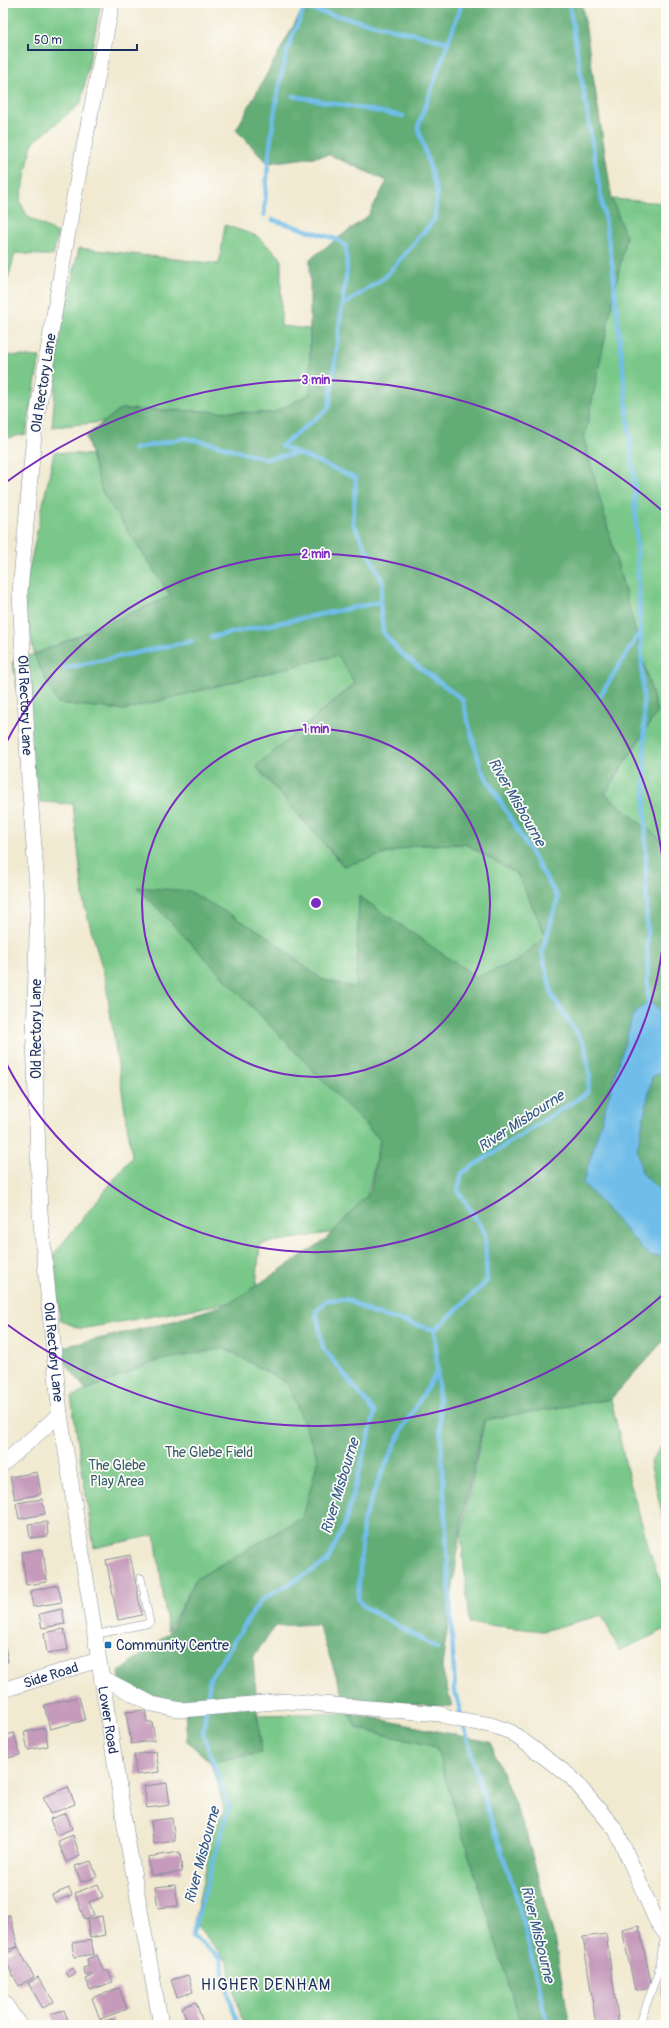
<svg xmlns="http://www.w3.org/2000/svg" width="669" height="2028" font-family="Pangolin,sans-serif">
  <rect width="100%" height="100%" fill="#fdfcf7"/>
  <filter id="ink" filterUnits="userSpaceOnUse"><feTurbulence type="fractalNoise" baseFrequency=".025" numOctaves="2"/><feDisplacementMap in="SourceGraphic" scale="8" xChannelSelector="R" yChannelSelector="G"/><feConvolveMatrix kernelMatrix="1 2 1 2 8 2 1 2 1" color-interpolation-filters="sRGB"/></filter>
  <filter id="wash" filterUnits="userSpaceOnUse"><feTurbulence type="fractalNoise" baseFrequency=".012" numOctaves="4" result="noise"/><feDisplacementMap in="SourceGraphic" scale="16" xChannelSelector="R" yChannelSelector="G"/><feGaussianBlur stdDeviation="0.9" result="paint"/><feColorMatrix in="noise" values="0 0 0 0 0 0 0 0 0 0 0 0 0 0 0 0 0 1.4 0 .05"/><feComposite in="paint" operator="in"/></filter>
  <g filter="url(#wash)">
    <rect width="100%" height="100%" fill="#f1ead1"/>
    <g fill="#79c889" stroke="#4a7c74">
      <path d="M3,3H101L81,103L32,144L20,202L28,217L58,233L53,256L15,253L3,298Z"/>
      <path d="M612,199L666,203V844L605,794L657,712L584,439L626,237Z"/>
      <path d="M225,225L257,236L281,258V326L310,329V394L273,413L121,409L104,422L52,427L60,330L79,248L219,264Z"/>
      <path d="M3,355L40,357L26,434L3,439Z"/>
      <path d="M54,452L91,455L102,492L171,596L35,654L57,703L124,710L338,655L355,683L256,767L343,866L416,845L466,844L518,875L546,936L516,962L476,977L359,897L356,988L321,979L264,934L137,887L380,1140L360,1228L260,1244L255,1298L81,1329L60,1320L54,1254L132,1157L105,978L84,904L73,804L40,802L12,662L34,654L23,598Z"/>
      <path d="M225,1348L288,1384L319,1459L303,1517L196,1579L168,1631L155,1535L94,1548L71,1397L156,1361Z"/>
      <path d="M611,1399L629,1479L652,1558L666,1597V1629L619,1651L602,1615L543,1631L469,1623L461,1534L485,1419Z"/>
      <path d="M666,1439V1530L650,1463Z"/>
      <path d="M350,1713L356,1728L436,1747L521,2025H243L228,1963L194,1922L214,1831L224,1810L217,1780L210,1762L261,1753L258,1715Z"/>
      <path d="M666,1963V2009L661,1988Z"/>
    </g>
    <g fill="#62ac75" stroke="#3e6e6a">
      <path d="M306,3H582L612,199L626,237L584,439L657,712L605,794L666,844V1338L611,1399L484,1420L462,1520L442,1668L452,1707L344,1698L318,1624L276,1626L253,1657L261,1753L210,1762L187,1741L185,1711L121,1688L119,1672L169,1633L196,1579L303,1517L318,1459L288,1384L225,1348L156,1361L86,1390L54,1349L167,1323L230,1303L325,1240L370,1192L380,1140L137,887L189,891L264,934L321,979L356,988L359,896L476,977L516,962L546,936L518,875L466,844L416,845L344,866L256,766L355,684L338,655L124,710L57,703L34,655L171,596L102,492L86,436L120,409L273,413L310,394V259L368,216L387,181L330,155L268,163L236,130Z"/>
      <path d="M350,1713L490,1742L526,1832L554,1937L570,2025H521L436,1747L356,1728Z"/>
    </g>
    <path fill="#6fbde9" stroke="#4576a4" d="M648,1001L659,1009L663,1071L652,1077L637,1150L642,1173L666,1197V1256H649L583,1183L633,1015Z"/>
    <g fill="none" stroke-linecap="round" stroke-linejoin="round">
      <g stroke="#6fbde9" stroke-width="4.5">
        <path d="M462,3L418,127L437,192L435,219L385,277L342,306L329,408L281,446L356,478L353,523L383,582L380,602L383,632L400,653L462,699L481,769L558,898L542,952L552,995L585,1046L590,1077L587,1093L462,1173L458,1191L485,1233L487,1281L435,1330L455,1692L481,1789L517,1898L548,2025"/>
        <path d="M569,3L612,262L634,478L644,718L648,1001"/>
        <path d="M304,8L448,42"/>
        <path d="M293,96L403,116"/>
        <path d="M264,215C268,160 273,102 288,49C293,33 301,18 306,3"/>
        <path d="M273,220L336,239L346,246L347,270L342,306"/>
        <path d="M134,449L185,438L214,444L265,459L298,453"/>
        <path d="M211,637L380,602"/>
        <path d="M65,668L192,641"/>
        <path d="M600,696L640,632"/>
        <path d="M437,1648L365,1607L358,1600L363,1522L379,1479L403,1428L438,1370"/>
        <path d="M238,2025L228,1992L220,1957L192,1936L229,1807L203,1734L210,1678L261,1600L327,1562L345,1524L375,1413L323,1348L316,1311L327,1300L346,1299L372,1313L435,1330"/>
      </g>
    </g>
    <g id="blocks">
      <g fill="#c59abb">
        <path d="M37,1472L41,1494L15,1499L10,1477Z"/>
        <path d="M42,1499L45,1514L19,1519L16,1503Z"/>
        <path d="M47,1522L48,1536L30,1538L28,1524Z"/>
        <path d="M43,1549L47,1582L26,1585L22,1552Z"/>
        <path d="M130,1555L142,1615L118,1620L106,1560Z"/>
        <path d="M58,1585L62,1602L33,1607L30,1591Z"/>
        <path d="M62,1609L65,1624L42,1628L39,1614Z"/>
        <path d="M64,1629L68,1650L47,1653L44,1633Z"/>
        <path d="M3,1646H5L8,1662L3,1663Z"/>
        <path d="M79,1697L85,1720L50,1729L44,1705Z"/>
        <path d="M145,1710L147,1722H152L155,1740L131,1744L126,1712Z"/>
        <path d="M45,1728L48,1746L28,1750L24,1732Z"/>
        <path d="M14,1733L20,1755L3,1759V1736Z"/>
        <path d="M156,1751L159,1772L136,1775L134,1755Z"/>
        <path d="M167,1783L170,1805L147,1808L144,1786Z"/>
        <path d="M68,1787L75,1804L50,1814L43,1797Z"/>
        <path d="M66,1813L72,1829L56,1835L50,1819Z"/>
        <path d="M172,1818L175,1841L154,1844L151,1821Z"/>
        <path d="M73,1835L80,1856L66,1862L58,1841Z"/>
        <path d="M180,1852L182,1872L151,1876L148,1857Z"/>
        <path d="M91,1861L97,1877L81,1882L75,1866Z"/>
        <path d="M98,1884L103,1897L89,1902L94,1915L84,1919L75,1893Z"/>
        <path d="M175,1885L178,1906L158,1908L155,1887Z"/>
        <path d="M69,1888L72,1895L55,1902L52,1895Z"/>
        <path d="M10,1915L18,1947L3,1950V1917Z"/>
        <path d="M102,1916L105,1935L90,1938L87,1919Z"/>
        <path d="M639,1926L652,1987L635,1990L622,1930Z"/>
        <path d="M606,1934L619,2025H596L583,1937Z"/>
        <path d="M91,1940L94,1954L74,1957L72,1943Z"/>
        <path d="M18,1947L34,1977L19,1986L3,1957V1955Z"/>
        <path d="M97,1955L104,1972L108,1970L113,1982L90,1990L86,1979L93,1976L92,1974L86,1976L83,1968L89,1966L87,1959Z"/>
        <path d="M73,1968L76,1973L68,1977L65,1972Z"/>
        <path d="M188,1975L193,1992L177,1997L171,1980Z"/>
        <path d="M38,1977L54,2002L43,2008L28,1983Z"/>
        <path d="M119,1988L127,2009L100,2019L92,1998Z"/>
        <path d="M196,2002L203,2023L188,2025L182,2007Z"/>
        <path d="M64,2010L70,2025H55L51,2014Z"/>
        <path d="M112,2019L114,2025H96Z"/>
      </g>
    </g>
  </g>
  <g filter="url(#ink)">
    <use href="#blocks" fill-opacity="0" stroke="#868c98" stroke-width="1"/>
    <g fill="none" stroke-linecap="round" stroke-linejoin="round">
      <g stroke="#868c98" stroke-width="8">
        <g id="service">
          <path d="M94,1635L150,1623L141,1578"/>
          <path d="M639,2025L658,1973L661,1950L666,1935"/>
        </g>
      </g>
      <g stroke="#868c98" stroke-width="16">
        <g id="minor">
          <path id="s1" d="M112,3L72,208L34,434L20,592L29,780L38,901L34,1038L40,1213L60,1414L127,1838L161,2025"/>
          <path d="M3,1464L60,1414"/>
          <path d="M101,1677L152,1704L182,1710L286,1701L440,1714L455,1719L491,1725L511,1732L571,1777L616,1830L657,1922L666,1934"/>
          <path id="s2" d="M3,1690L98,1660"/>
          <path d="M3,2001L19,2025"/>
        </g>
      </g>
      <use href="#service" stroke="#fff" stroke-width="7"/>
      <use href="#minor" stroke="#fff" stroke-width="15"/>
    </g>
  </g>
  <g fill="none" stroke="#7b2cbf" stroke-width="2">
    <circle cx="316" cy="903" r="174"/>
    <path d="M4 747A349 349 0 1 1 4 1059"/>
    <path d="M666 1292A523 523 0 0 1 5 1323M5 483A523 523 0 0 1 666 514"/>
  </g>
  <rect fill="#1f6fb2" stroke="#fdfcf7" stroke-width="1.5" x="104" y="1641" width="8" height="8" rx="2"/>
  <g text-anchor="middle" stroke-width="3.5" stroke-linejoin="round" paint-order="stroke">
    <g font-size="14" fill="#1b2f5e" stroke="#fdfcf7">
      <text transform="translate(43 383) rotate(-81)" y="5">Old Rectory Lane</text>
      <text dy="5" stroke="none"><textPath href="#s1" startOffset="710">Old Rectory Lane</textPath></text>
      <text transform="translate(36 1029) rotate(-90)" y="5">Old Rectory Lane</text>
      <text dy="5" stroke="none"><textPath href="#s1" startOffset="1358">Old Rectory Lane</textPath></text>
      <text dy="5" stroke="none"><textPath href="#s2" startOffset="50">Side Road</textPath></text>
      <text dy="5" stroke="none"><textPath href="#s1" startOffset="1730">Lower Road</textPath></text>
    </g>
    <g font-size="14" fill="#375d6b" stroke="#fdfcf7">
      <text x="209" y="1457">The Glebe Field</text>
      <text x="117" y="1470">The Glebe<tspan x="117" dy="16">Play Area</tspan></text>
    </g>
    <g font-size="14" fill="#1b2f5e" stroke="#fdfcf7" text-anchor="start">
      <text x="116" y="1650">Community Centre</text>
    </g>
    <g font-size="15" font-style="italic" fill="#345a88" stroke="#fdfcf7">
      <text transform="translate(517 802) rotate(60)" y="5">River Misbourne</text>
      <text transform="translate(521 1121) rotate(-33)" y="5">River Misbourne</text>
      <text transform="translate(340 1486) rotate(-73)" y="5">River Misbourne</text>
      <text transform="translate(202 1855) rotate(-75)" y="5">River Misbourne</text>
      <text transform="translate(538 1934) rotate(76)" y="5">River Misbourne</text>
    </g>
    <g font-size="16" letter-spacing="1" fill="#1b2f5e" stroke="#fdfcf7">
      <text x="266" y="1990">HIGHER DENHAM</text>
    </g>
  </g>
  <circle cx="316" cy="903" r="6" fill="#7b2cbf" stroke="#fdfcf7" stroke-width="2"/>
  <g font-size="12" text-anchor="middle" font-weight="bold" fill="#7b2cbf" stroke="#fdfcf7" stroke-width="3.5" stroke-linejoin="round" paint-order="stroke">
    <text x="316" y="384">3 min</text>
    <text x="316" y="558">2 min</text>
    <text x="316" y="733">1 min</text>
  </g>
  <rect width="669" height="2028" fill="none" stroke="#fdfcf7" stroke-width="16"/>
  <path d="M28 44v6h109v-6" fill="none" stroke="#1b2f5e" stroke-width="2"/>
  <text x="34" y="44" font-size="12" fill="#1b2f5e" stroke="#fdfcf7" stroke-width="3" paint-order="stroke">50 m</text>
</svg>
